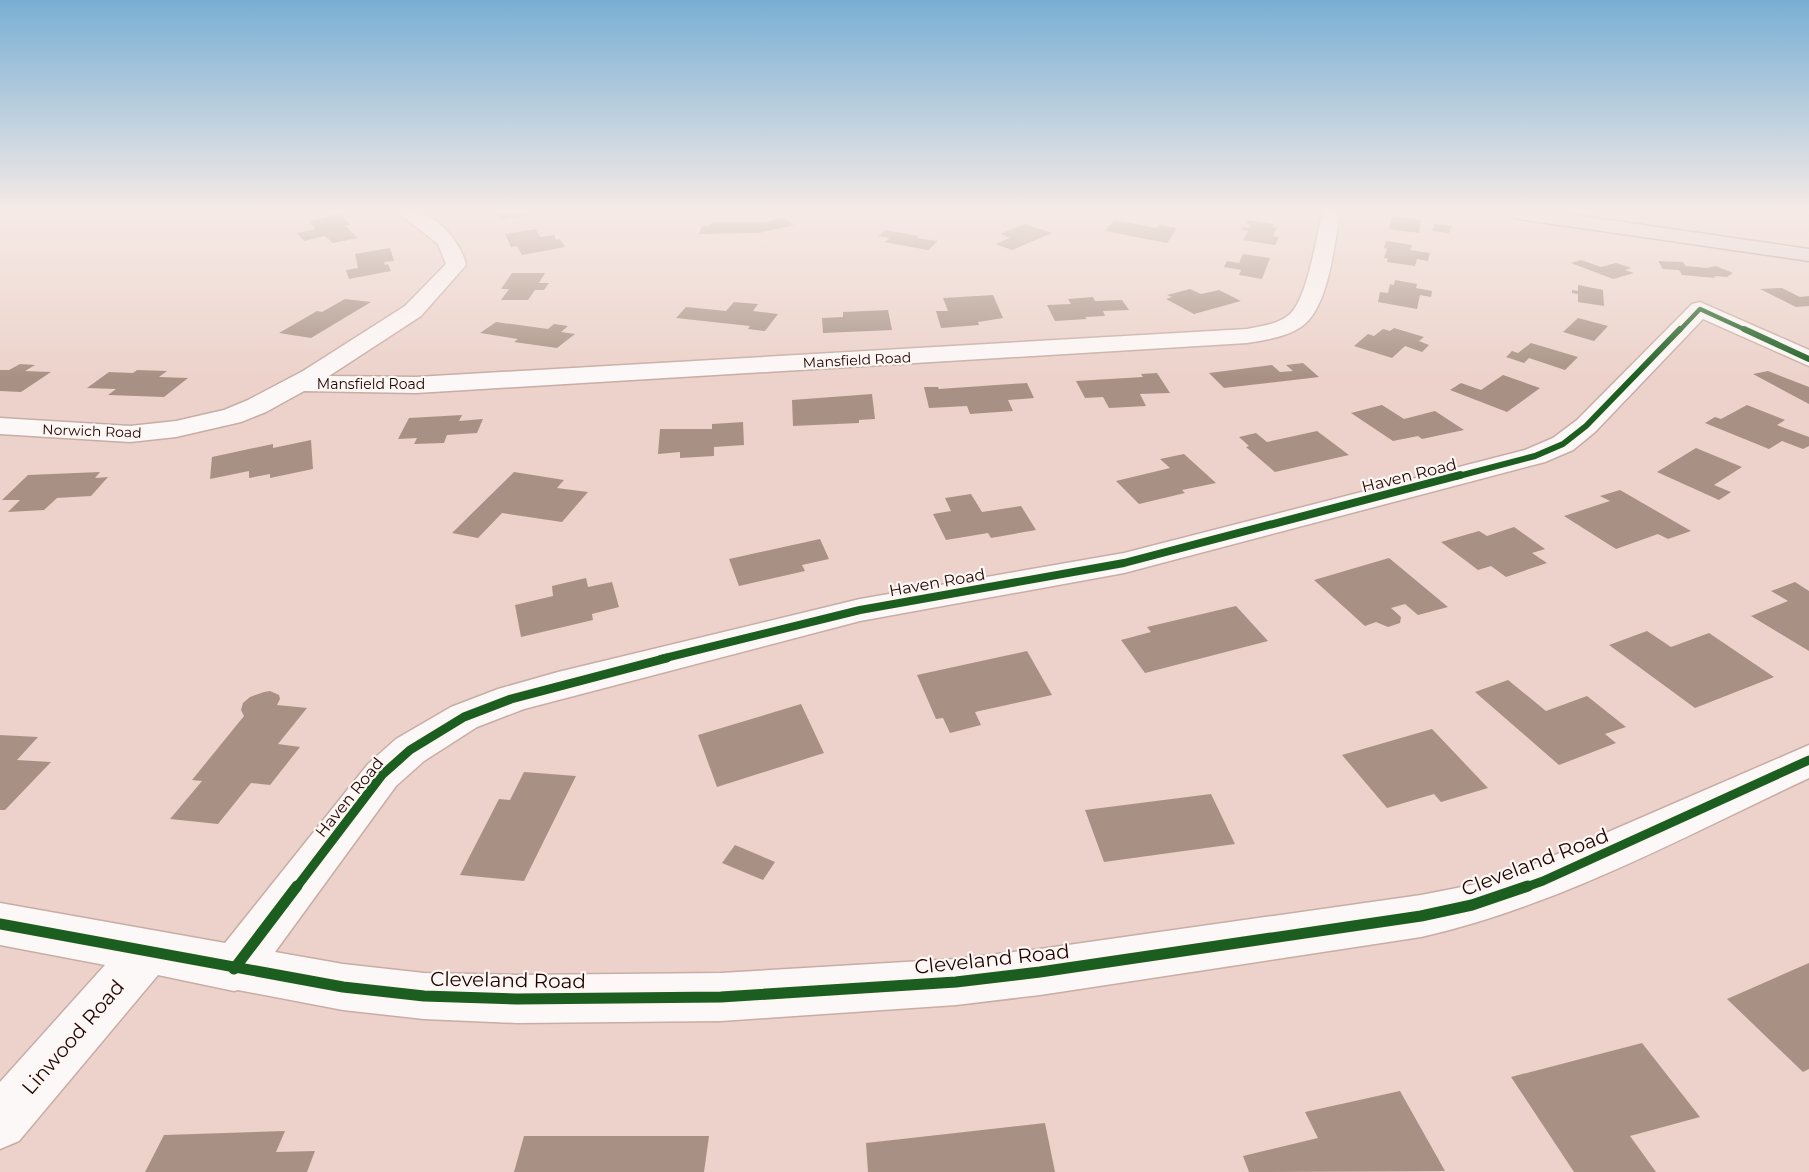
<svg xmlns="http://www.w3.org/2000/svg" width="1809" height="1172" font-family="Montserrat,sans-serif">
  <rect width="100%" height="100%" fill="#ecd2ca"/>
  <g fill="#a89184">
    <path d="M492,213H523L525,215L501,220Z"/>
    <path d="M340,214L351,225L345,226L358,238L333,243L325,236L304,241L297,233L316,229L309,221Z"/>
    <path d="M1392,216L1421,220L1419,233L1389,229Z"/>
    <path d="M784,218L794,225L759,233L699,234L702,226H710L712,222H764Z"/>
    <path d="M1114,220L1157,228L1159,225L1177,228L1167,243L1105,231Z"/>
    <path d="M1248,220L1274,224L1272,227L1277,228L1273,236L1279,237L1275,245L1243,240L1248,231L1241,230L1243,227L1249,228L1251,225L1246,224Z"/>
    <path d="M1025,224L1052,233L1012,250L995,244L1010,238L1000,234Z"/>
    <path d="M1435,224L1452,226L1449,233L1432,231Z"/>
    <path d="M536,229L540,237L554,235L556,240L560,239L565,247L522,255L517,246L511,247L505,234Z"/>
    <path d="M885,230L919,236L916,238L938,241L928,250L884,242L890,238L878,236Z"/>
    <path d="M1386,241L1412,245L1410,250L1430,253L1428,261L1417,259L1415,266L1387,262L1388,258H1384L1387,249L1384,248Z"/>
    <path d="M390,248L394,261L384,262L385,265L388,264L391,271L349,279L346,270L358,268L355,254Z"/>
    <path d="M1243,254L1270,258L1262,279L1239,275L1241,270L1224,267L1227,261L1239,263Z"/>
    <path d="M1581,260L1601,267L1616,263L1631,268L1625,270L1634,273L1613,279L1571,263Z"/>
    <path d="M1658,261L1683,262L1686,266L1707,268L1716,266L1733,273L1727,277L1714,276L1716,278L1682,275L1679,270L1663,269Z"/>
    <path d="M512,273H545L539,283H549L544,290H535L528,300H501L509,289H501Z"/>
    <path d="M1395,280L1417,284L1416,288L1432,291L1431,297L1420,295L1417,309L1378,302L1380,292L1388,293L1390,284L1394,285Z"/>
    <path d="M1578,285L1603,290L1604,306L1578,302V294L1572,293V290L1578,291Z"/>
    <path d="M1782,288L1800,297L1809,296V306L1796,307L1760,289Z"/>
    <path d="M1190,289L1201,294L1219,290L1241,301L1194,314L1166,299L1172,297L1167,295Z"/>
    <path d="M993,295L1003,318L978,322L979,325L941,328L936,311H948L943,298Z"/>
    <path d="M1093,297L1095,301L1122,300L1129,310L1103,311L1105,316L1085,317L1087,319L1055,321L1047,305L1071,304L1068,299Z"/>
    <path d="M345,299L371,302L311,338L279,333L317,311L322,312Z"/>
    <path d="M734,302L758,304L753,311L778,314L765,331L748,329L750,326L676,318L686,307L726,311Z"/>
    <path d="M888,310L892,330L823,333L822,318L843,317V312Z"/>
    <path d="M1578,318L1608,326L1594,341L1563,332Z"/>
    <path d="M496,322L548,329L554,324L568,326L561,332L575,334L557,348L514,342L518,339L480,333Z"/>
    <path d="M1394,328L1424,337L1419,341L1429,345L1422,352L1405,346L1392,358L1354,346L1368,334L1374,336L1383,329L1390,331Z"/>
    <path d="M1531,343L1578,357L1565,370L1529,358L1524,363L1506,357L1512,351L1518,353Z"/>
    <path d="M1303,363L1319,377L1224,388L1209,373L1272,365L1280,372L1293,371L1286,365Z"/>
    <path d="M20,364L35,365L25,371L51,372L21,392L0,391V370H9Z"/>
    <path d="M137,370L167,371L159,377L188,378L164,397L108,395L116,389L87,388L109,372L133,373Z"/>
    <path d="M1768,371L1809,387V404L1753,374Z"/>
    <path d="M1157,373L1170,393L1140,394L1146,406L1109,408L1103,397L1085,398L1076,381L1143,377L1141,374Z"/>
    <path d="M1503,375L1540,388L1507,412L1450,390L1461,383L1481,390Z"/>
    <path d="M1027,383L1034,398L1008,400L1013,411L970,414L967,406L929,408L924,387H938L939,389Z"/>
    <path d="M872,394L875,419L859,420V423L793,426L792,400Z"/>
    <path d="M1382,405L1404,419L1435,411L1464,430L1422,439L1418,436L1393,441L1351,413Z"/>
    <path d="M1747,405L1785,420L1777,425L1809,437V446L1803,449L1782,441L1769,449L1705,423L1715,417L1721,419Z"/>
    <path d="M462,415L459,421L483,419L477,433L447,435L444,443L414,444L417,438L398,439L409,418Z"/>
    <path d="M743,422L744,445L714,447V456L680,458V452L658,454L660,429H712V424Z"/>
    <path d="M1317,431L1349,455L1275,472L1246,447L1249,446L1239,437L1256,433L1267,442Z"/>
    <path d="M311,440L313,469L270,478V474L249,478V471L210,479L212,457L273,444V448Z"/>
    <path d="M1696,448L1742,467L1714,485L1731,492L1719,500L1657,472Z"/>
    <path d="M1184,454L1216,483L1182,490L1185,493L1139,504L1116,481L1170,468L1160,459Z"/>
    <path d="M100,472L95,478L108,477L91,496L57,498L44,510L8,512L20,500H2L28,475Z"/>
    <path d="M514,472L564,480L557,488L588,492L562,522L502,513L478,538L452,533Z"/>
    <path d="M1620,490L1691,531L1668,539L1658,534L1616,549L1564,516L1610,501L1600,496Z"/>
    <path d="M971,494L982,512L1021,506L1036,530L991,538L988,533L946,540L933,514L951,511L945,498Z"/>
    <path d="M1514,527L1545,549L1532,553L1547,563L1506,577L1491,566L1478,570L1441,542L1479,531L1487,536Z"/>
    <path d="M820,539L829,559L802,565L805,571L739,586L729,559Z"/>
    <path d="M1389,558L1448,607L1418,615L1405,604L1391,608L1401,617L1400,623L1388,627L1376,622L1365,626L1314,580Z"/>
    <path d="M586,578L588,587L612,582L619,607L592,614L593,620L521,637L515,605L553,596L552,586Z"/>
    <path d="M1795,582L1809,591V651L1751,616L1788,601L1771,591Z"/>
    <path d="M1236,606L1268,641L1145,673L1121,640L1151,632L1147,627Z"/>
    <path d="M1647,631L1671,647L1709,633L1774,677L1695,708L1609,645Z"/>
    <path d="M1027,651L1052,695L975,712L981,725L950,733L943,718L936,719L917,675Z"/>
    <path d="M1508,680L1546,711L1587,696L1626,727L1605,734L1616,743L1559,765L1475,692Z"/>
    <path d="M264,692L270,691L279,695L280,699L277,705L307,708L278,744L300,747L270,785L251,783L218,824L170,819L202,781L192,780L244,716L241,710L243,703L250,697Z"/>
    <path d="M801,704L824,753L717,787L698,735Z"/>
    <path d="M1432,729L1488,788L1441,802L1434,794L1387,808L1342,755Z"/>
    <path d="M0,735L38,737L17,760L51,762L5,810H0Z"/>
    <path d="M524,772L576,776L524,881L460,875L499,799L510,800Z"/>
    <path d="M1211,794L1235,844L1104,862L1085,810Z"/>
    <path d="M735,845L775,862L763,880L722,863Z"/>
    <path d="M1809,963V1069L1803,1072L1727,999Z"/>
    <path d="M1642,1043L1700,1117L1630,1136L1656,1172H1574L1511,1077Z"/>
    <path d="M1400,1091L1445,1171L1249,1172L1243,1156L1318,1138L1305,1112Z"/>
    <path d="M1045,1123L1055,1172H868L866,1143Z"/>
    <path d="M285,1131L276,1152L315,1151L307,1172H145L164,1135Z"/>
    <path d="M524,1136H709L704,1172H514Z"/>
  </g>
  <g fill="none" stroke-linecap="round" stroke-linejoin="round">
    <g stroke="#c7ada5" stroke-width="3">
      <g id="minor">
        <path d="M399,213C405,213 412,212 419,213C440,217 462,245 466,265L421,316L329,376L416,377L1247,329C1262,326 1280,324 1291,313C1307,297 1317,236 1322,213H1340C1334,245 1329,308 1301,327C1286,337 1265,340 1247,343L416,393L304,391L266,412L241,422L176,437L130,442L0,434V418L130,426L176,421L224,410L248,400L303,371L405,306L446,264L438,244Z"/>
        <path d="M1700,302L1809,350V366L1703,319L1595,432L1573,450L1545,462L1124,573L860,621L524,709L477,727L424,761L396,786L275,952L343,964L424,973L517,975L721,973L956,959L1040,949L1421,895L1472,885L1532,865L1809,745V778C1683,837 1558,906 1421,937L1040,995L956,1005L721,1021L517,1023L424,1019L343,1010L238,990L234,991L158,975L19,1141L0,1149V1082L105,965L0,945V903L225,943L368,764L396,739L451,707L498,689L558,672L860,599L1124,553L1525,450L1553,438L1577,420L1692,304Z"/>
      </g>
    </g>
    <g stroke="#ac9188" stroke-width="3">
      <path id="trunk" d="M1510,213H1560L1809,249V261L1519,219L1513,217Z"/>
    </g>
    <use href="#minor" fill="#fcf8f7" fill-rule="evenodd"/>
    <use href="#trunk" fill="#e6d8d2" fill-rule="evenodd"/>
    <g stroke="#fef6f3" stroke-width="7">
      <path id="cycleway-far4" d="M1679,331L1700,309L1748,331"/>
    </g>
    <g stroke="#fef6f3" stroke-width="9">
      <g id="cycleway-far3">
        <path d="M1744,329L1809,359"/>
        <path d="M1455,477L1535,456L1563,444L1586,426L1680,329"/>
      </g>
    </g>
    <g stroke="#fef6f3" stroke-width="11">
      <path id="cycleway-far2" d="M661,659L860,610L1124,563L1460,475"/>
    </g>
    <g stroke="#fef6f3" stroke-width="13">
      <g id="cycleway-far1">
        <path d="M296,888L382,775L410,750L464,717L511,699L667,658"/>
        <path d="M1523,888L1543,881L1809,760"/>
      </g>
    </g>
    <g stroke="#fef6f3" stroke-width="15">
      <g id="cycleway">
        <path d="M0,924L343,987L424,996L517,999L721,997L956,982L1040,972L1421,916L1472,905L1528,886"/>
        <path d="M234,969L297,886"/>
      </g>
    </g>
    <use href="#cycleway-far4" stroke="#1b5e20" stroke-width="4.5"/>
    <use href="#cycleway-far3" stroke="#1b5e20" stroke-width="6"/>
    <use href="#cycleway-far2" stroke="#1b5e20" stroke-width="8"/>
    <use href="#cycleway-far1" stroke="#1b5e20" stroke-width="9"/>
    <use href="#cycleway" stroke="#1b5e20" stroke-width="11"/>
  </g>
  <linearGradient id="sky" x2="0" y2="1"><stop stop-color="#79afd4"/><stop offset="0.56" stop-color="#f6ebe7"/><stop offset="1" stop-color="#f6ebe7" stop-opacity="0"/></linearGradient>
  <rect width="1809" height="377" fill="url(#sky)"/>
  <g text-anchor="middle" stroke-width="4.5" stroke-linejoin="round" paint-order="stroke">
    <g font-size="14" fill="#1d0400" stroke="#fef6f3">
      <text transform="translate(857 360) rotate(-3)" y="5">Mansfield Road</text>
      <text x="371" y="389">Mansfield Road</text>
      <text transform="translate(92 431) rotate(2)" y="5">Norwich Road</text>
    </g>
    <g font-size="16" fill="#1d0400" stroke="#fef6f3">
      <text transform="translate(1409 475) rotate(-14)" y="6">Haven Road</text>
      <text transform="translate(937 582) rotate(-10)" y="6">Haven Road</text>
      <text transform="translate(349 797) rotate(-51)" y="6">Haven Road</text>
    </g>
    <g font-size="20" fill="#1d0400" stroke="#fef6f3">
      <text transform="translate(1535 862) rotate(-21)" y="7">Cleveland Road</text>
      <text transform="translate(992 959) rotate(-6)" y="7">Cleveland Road</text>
      <text transform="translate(508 980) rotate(1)" y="7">Cleveland Road</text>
      <text transform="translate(73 1037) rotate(-49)" y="7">Linwood Road</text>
    </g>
  </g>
</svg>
